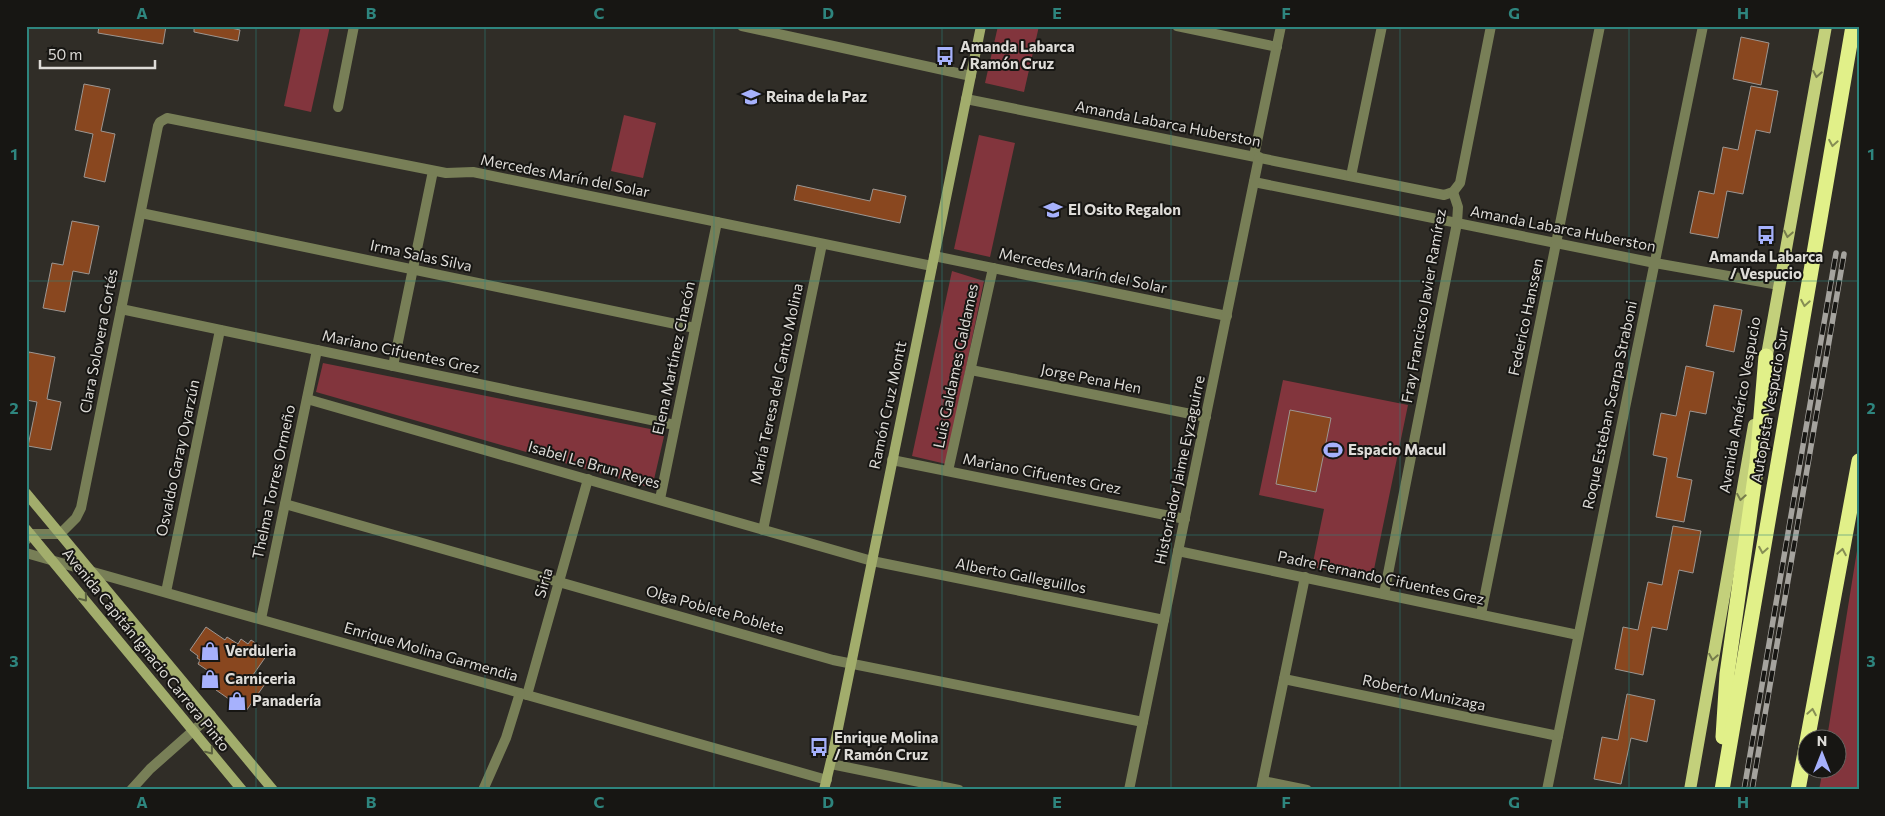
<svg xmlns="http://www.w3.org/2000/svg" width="1885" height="816" font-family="Commissioner,sans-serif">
  <rect width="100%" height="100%" fill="#302d27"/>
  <g fill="#82353d">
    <path d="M301,26H330L311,112L284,106Z"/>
    <path d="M998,26H1039L1024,92L985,83Z"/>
    <path d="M624,115L656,123L643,178L611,171Z"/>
    <path d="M979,135L1015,143L990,257L954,249Z"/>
    <path d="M952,271L984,281L946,464L912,456Z"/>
    <path d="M323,363L665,432L652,488L316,392Z"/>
    <path d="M1283,380L1408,405L1372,579L1312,567L1324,509L1259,495Z"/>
    <path d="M1859,538V790H1819L1823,769L1838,768V738H1827Z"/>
  </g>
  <g fill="#89471f" stroke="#9d9691">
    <path d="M99,26H166L163,44L98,33Z"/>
    <path d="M194,26H232L231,28L240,30L238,41L194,32Z"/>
    <path d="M1741,37L1769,43L1761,85L1733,79Z"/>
    <path d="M84,84L110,89L101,131L115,134L105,182L84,177L93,134L75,130Z"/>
    <path d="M1751,86L1778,91L1770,133L1756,130L1743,194L1727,191L1718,238L1690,233L1699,191L1714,194L1723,147L1738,150Z"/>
    <path d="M797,185L870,201L873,189L906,196L900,223L794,200Z"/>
    <path d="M72,221L99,226L89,274L73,271L65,312L43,308L52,263L63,265Z"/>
    <path d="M1714,305L1742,310L1734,352L1706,346Z"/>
    <path d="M29,352L55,357L47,399L61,402L51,450L28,446L37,402L26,400V364Z"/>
    <path d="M1686,366L1714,372L1706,414L1690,411L1677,477L1692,480L1684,522L1656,517L1667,458L1653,455L1661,413L1676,416Z"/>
    <path d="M1290,410L1331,418L1316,492L1276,484Z"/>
    <path d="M1673,526L1701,531L1693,573L1679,570L1667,630L1652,627L1643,675L1615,669L1623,627L1638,630L1648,582L1662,585Z"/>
    <path d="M206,627L225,640L227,637L238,644L241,639L248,644L251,640L269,652L253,675L265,684L246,711L216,690L219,686L211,681L213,678L205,672L207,670L198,664L200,660L197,658L198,656L190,650Z"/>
    <path d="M1627,694L1655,700L1647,742L1631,738L1621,784L1594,779L1602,737L1618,740Z"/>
  </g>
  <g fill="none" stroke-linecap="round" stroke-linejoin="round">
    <g stroke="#787f57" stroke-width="10">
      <path d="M742,26L971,76"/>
      <path d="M1177,26L1277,47"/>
      <path d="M966,99L1444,195L1453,192L1460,183L1491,26"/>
      <path d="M338,107L354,26"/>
      <path d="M1254,156L1281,26"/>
      <path d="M1351,176L1382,26"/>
      <path d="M1254,182L1655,263L1779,285"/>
      <path d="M141,213L695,328"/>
      <path d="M934,256L1227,316"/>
      <path d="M121,309L675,425"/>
      <path d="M393,366L433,171"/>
      <path d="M971,370L1206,417"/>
      <path d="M307,399L872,561L1164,620"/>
      <path d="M892,460L1185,519"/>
      <path d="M948,471L993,268"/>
      <path d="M660,499L717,222"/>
      <path d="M285,504L833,660L1143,722"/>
      <path d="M763,530L822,244"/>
      <path d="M26,540L30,534H60L76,518L81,508L158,126L160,122L167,118L446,173L473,172L932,266"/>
      <path d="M1178,551L1578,635"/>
      <path d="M26,553L827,780"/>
      <path d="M166,592L220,330"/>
      <path d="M1384,594L1457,223L1458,207L1453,192"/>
      <path d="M1481,614L1600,26"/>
      <path d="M261,619L317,350"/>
      <path d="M1284,679L1558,736"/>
      <path d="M527,695L588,479"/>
      <path d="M831,764L959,790"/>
      <path d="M1263,781L1307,790"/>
      <path d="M131,790L150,769L211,715"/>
      <path d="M483,790L506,738L520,693"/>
      <path d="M1129,790L1259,157"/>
      <path d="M1261,790L1305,577"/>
      <path d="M1547,790L1703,26"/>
    </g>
    <g stroke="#a2ad6c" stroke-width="10">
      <path d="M26,493L273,790"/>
      <path d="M26,529L242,790"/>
      <path d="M824,790L834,748L981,26"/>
    </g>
    <g stroke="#c3d07b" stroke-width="12">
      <path d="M1765,366L1826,26"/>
      <path d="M1690,790L1754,425"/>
    </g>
    <g stroke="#e1f089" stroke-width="15">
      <path d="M1723,737L1727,674L1757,463L1766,356"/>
      <path d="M1722,790L1853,26"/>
      <path d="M1798,790L1859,461"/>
    </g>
    <g stroke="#a5a39e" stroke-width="5.5">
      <g id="rail">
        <path d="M1744,790L1836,253"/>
        <path d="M1752,790L1844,254"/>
      </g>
    </g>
    <use href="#rail" stroke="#171613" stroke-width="4" stroke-dasharray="11" stroke-linecap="butt"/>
  </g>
  <defs><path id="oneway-chevron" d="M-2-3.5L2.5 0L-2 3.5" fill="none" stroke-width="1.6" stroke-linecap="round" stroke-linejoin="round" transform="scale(1.25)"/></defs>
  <g stroke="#767c4c">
    <use href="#oneway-chevron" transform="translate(1817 74) rotate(100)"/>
    <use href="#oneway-chevron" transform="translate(1788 234) rotate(101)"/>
    <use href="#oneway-chevron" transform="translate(1741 497) rotate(100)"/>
    <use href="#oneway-chevron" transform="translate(1713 657) rotate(100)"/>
  </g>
  <g stroke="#868e54">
    <use href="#oneway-chevron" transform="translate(1833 143) rotate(100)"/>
    <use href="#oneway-chevron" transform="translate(1805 303) rotate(100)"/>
    <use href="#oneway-chevron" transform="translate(1763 550) rotate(100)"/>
    <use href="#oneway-chevron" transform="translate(1842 552) rotate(-80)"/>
    <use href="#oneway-chevron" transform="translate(1812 712) rotate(-80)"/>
  </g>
  <g stroke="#5c6240">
    <use href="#oneway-chevron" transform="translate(84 598) rotate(51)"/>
    <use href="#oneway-chevron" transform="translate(210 751) rotate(51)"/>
  </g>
  <path fill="none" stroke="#2e857e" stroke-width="1" stroke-opacity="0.55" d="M256,26V790M485,26V790M714,26V790M942,26V790M1171,26V790M1400,26V790M1629,26V790M26,281H1859M26,535H1859"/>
  <defs>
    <g id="bus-bare" transform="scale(1.5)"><path d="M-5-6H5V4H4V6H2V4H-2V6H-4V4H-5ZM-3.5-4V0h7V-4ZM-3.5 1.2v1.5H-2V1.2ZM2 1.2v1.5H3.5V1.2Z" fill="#a6b1fc" stroke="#171613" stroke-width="2.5" paint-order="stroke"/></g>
    <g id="school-bare" transform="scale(1.5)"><path d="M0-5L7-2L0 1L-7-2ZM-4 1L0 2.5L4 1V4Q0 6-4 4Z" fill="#a6b1fc" stroke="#171613" stroke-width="2.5" paint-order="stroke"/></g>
    <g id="stadium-bare" transform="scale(1.5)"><path d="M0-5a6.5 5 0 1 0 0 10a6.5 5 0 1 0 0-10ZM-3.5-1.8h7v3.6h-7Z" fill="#a6b1fc" stroke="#171613" stroke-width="2.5" paint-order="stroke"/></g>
    <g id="shop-bare" transform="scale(1.5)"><path d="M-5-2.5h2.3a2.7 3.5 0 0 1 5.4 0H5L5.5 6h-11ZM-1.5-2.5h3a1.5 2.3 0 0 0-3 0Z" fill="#a6b1fc" stroke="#171613" stroke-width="2.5" paint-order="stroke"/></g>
  </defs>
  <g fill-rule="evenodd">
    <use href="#bus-bare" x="945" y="56"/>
    <use href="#school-bare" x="751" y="97"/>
    <use href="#school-bare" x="1053" y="210"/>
    <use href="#bus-bare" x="1766" y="235"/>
    <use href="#stadium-bare" x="1333" y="450"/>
    <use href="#shop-bare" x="210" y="651"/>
    <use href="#shop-bare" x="210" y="679"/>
    <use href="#shop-bare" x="237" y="701"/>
    <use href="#bus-bare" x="819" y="747"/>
  </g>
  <g text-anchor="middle" stroke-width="4" stroke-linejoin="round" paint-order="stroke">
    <g font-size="15" font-weight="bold" fill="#dedcd8" stroke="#171613" text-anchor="start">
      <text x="960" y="52">Amanda Labarca<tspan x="960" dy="17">/ Ramón Cruz</tspan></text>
      <text x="766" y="102">Reina de la Paz</text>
      <text x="1068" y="215">El Osito Regalon</text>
      <text x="1766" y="262" text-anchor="middle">Amanda Labarca<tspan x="1766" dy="17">/ Vespucio</tspan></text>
      <text x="1348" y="455">Espacio Macul</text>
      <text x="225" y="656">Verduleria</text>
      <text x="225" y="684">Carniceria</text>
      <text x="252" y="706">Panadería</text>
      <text x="834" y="743">Enrique Molina<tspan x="834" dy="17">/ Ramón Cruz</tspan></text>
    </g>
    <g font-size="15" fill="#dedcd8" stroke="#171613">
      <text transform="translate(1168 124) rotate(11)" y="5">Amanda Labarca Huberston</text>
      <text transform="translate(565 176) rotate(11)" y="5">Mercedes Marín del Solar</text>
      <text transform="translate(1563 229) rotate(11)" y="5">Amanda Labarca Huberston</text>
      <text transform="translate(421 256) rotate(12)" y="5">Irma Salas Silva</text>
      <text transform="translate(1083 271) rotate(12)" y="5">Mercedes Marín del Solar</text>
      <text transform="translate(1424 306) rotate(-80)" y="5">Fray Francisco Javier Ramírez</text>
      <text transform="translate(1526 317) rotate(-78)" y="5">Federico Hanssen</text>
      <text transform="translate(99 341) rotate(-79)" y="5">Clara Solovera Cortés</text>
      <text transform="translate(401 352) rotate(12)" y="5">Mariano Cifuentes Grez</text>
      <text transform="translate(674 358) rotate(-78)" y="5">Elena Martínez Chacón</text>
      <text transform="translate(956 366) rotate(-78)" y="5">Luis Galdames Galdames</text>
      <text transform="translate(1091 379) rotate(11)" y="5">Jorge Pena Hen</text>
      <text transform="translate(777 384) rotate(-78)" y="5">María Teresa del Canto Molina</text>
      <text transform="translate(888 405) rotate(-78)" y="5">Ramón Cruz Montt</text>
      <text transform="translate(1610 405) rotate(-78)" y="5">Roque Esteban Scarpa Straboni</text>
      <text transform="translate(1740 405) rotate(-80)" y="5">Avenida Américo Vespucio</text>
      <text transform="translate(1770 405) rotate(-80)" y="5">Autopista Vespucio Sur</text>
      <text transform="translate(178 458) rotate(-78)" y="5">Osvaldo Garay Oyarzún</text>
      <text transform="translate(594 465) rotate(16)" y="5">Isabel Le Brun Reyes</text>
      <text transform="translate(1180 470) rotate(-78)" y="5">Historiador Jaime Eyzaguirre</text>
      <text transform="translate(1042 474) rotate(11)" y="5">Mariano Cifuentes Grez</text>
      <text transform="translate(274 482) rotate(-78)" y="5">Thelma Torres Ormeño</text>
      <text transform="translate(1021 576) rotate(11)" y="5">Alberto Galleguillos</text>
      <text transform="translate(1381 578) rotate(12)" y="5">Padre Fernando Cifuentes Grez</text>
      <text transform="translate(544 583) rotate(-74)" y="5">Siria</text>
      <text transform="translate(715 610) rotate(16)" y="5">Olga Poblete Poblete</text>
      <text transform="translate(146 650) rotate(51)" y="5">Avenida Capitán Ignacio Carrera Pinto</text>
      <text transform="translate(431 652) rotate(16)" y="5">Enrique Molina Garmendia</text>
      <text transform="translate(1424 693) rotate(12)" y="5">Roberto Munizaga</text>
    </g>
  </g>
  <rect width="1885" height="816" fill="none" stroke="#171613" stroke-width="55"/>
  <g transform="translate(1822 754)"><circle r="24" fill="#171613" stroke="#676562"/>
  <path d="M0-4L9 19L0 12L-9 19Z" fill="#a6b1fc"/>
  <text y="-8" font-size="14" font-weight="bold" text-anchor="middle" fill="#dedcd8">N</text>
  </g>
  <path d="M40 60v8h115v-8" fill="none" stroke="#dedcd8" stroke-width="2.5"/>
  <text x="48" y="60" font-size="15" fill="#dedcd8" stroke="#171613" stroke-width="4" paint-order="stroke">50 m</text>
  <rect x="28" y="28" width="1830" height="760" fill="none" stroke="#2e857e" stroke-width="2"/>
  <g font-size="16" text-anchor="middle" font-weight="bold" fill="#2e857e">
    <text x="142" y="19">A</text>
    <text x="371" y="19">B</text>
    <text x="599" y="19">C</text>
    <text x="828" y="19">D</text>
    <text x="1057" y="19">E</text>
    <text x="1286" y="19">F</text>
    <text x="1514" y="19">G</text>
    <text x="1743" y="19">H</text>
    <text x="14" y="160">1</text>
    <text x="1871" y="160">1</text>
    <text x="14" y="414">2</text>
    <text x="1871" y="414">2</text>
    <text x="14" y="667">3</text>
    <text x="1871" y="667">3</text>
    <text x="142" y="808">A</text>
    <text x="371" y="808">B</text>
    <text x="599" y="808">C</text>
    <text x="828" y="808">D</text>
    <text x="1057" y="808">E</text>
    <text x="1286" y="808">F</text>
    <text x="1514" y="808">G</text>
    <text x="1743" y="808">H</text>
  </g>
</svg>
